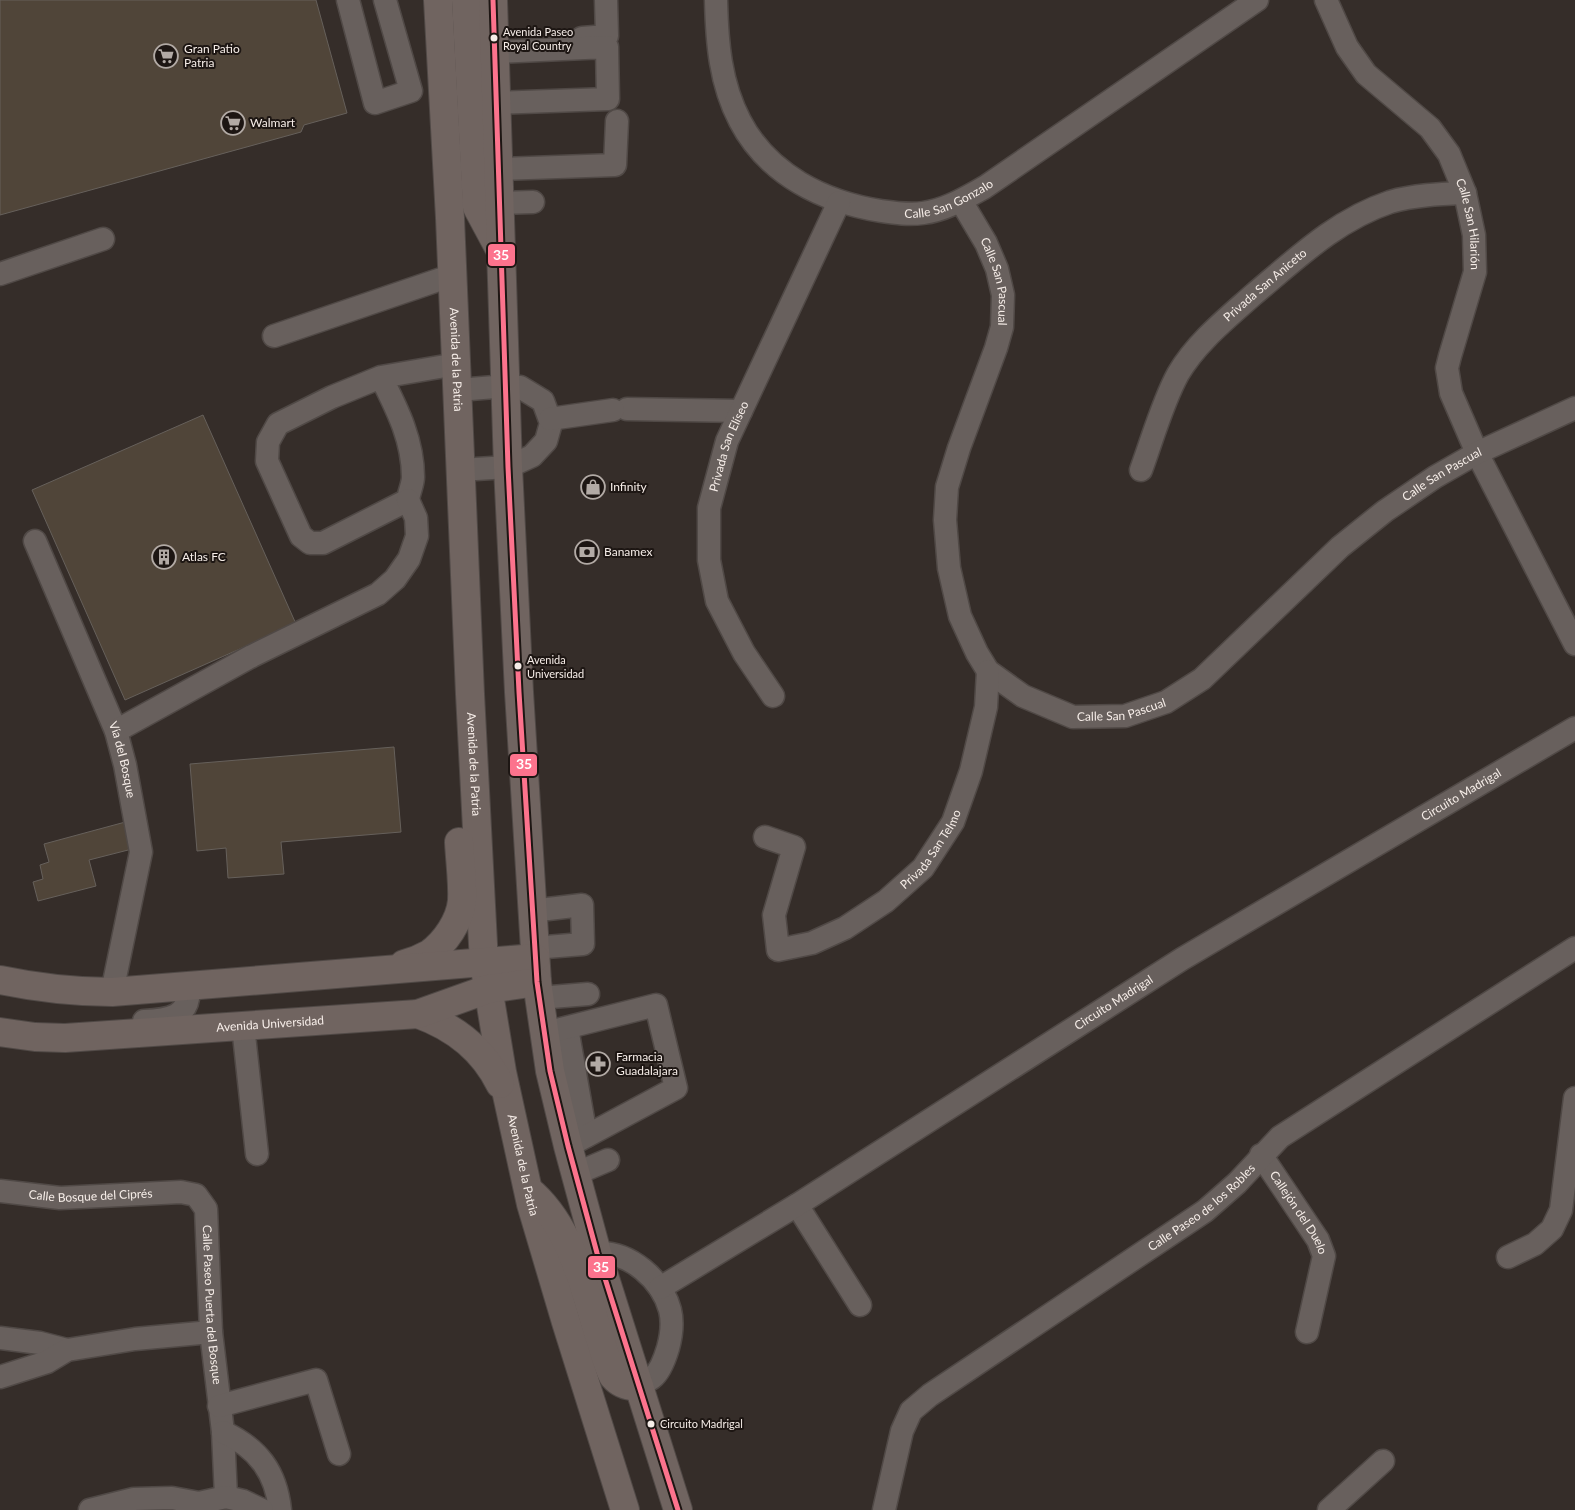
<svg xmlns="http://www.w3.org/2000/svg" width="1575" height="1510" font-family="Lato,sans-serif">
  <rect width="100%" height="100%" fill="#352d29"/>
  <g fill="#504539" stroke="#66605b">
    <path d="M0,0H316L347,113L304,125L301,132L0,215Z"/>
    <path d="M203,415L296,624L125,700L32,490Z"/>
    <path d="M394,747L401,832L281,842L284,874L228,878L226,848L197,851L190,764Z"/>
    <path d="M129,821L136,848L89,860L96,886L38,901L33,882L43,879L40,865L49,862L44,844Z"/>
  </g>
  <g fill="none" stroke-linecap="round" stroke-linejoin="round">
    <g stroke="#504946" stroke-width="25">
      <g id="minor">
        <path d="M348,0L375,103L411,91L385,0"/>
        <path id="s1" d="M716,0C717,42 720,83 740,121C768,175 824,202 881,211C895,213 909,215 923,213C946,210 965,198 985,187L1257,0"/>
        <path id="s2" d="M1326,0L1347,47L1366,74L1430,128L1449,154L1465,193L1474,235L1475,272L1450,356L1447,368L1451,393L1477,453L1575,644"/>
        <path d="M582,38L607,36L606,0"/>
        <path d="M495,52L607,47L608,99L496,103"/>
        <path d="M498,169L615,165L617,121"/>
        <path id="s3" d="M961,201L986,243L997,269L1003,295L1002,327L996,348L959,448L947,487L945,520L949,568L960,616L977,653L988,671L1023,696L1073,717L1125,716L1166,702L1202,679L1340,547L1385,511L1435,477L1477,453L1575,408"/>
        <path d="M499,203L533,202"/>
        <path d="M0,274L103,239"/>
        <path d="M274,336L453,275"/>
        <path d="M381,377C397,409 413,440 413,477C413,484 409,492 408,500L323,543H310L301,536L267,461L268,442L278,424L332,397L381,377L457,364"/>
        <path d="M458,390L507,386L520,387L543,401L551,423L546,441L532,456L508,467L460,470"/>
        <path d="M627,409L741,411"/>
        <path d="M550,419L613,410"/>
        <path id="s4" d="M1141,470C1152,440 1163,401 1178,374C1196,343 1226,319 1253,295C1296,259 1336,220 1390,202C1414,195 1440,194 1465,193"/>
        <path id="s5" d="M35,541L116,731L125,765L141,852L112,992"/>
        <path id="s6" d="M773,696L744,653L717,601L709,560V508L727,441L839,202"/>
        <path d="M116,731L252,656L378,594L395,579L409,559L417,536L416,518L408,500"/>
        <path id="s7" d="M765,837L794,847L774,915L778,950L812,943L845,928L886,901L923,868L953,822L971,771L986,707L988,671"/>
        <path d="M531,911L582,905L583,944L534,948"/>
        <path d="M539,998L588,994"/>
        <path d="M144,1021C168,1020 192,1017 188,986"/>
        <path d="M243,1026L257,1154"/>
        <path d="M567,1028L586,1136"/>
        <path d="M545,1033L656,1005L676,1088L568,1146"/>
        <path id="s8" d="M1261,1155L1318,1240L1324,1256L1307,1332"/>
        <path d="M575,1174L608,1160"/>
        <path id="s9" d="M0,1191L60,1198L181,1192L196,1195L206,1209L211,1332L223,1432L226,1497"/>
        <path d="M797,1205L860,1305"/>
        <path d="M597,1253C630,1251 662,1280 670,1310C673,1322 671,1337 668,1348C665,1358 660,1372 652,1378C648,1381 643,1383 639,1386"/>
        <path d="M1508,1257L1535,1244L1552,1229L1561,1210L1575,1098"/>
        <path id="s10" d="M660,1288L797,1205L1182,959L1575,728"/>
        <path d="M0,1338L40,1343L67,1350"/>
        <path d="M0,1377L47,1362L67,1350L135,1339L211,1332"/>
        <path d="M219,1406L316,1380L339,1454"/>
        <path d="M223,1432C258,1448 276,1472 280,1510"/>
        <path d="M90,1510L134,1499L172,1498L199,1503L226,1497L243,1501L262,1510"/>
        <path id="s11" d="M884,1510L902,1431L911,1411L930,1395L1205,1211L1237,1183L1280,1137L1575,948"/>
        <path d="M1329,1510L1383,1461"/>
      </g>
    </g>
    <g stroke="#504946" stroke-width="30">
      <g id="major">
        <path id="s12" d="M438,0L450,218L470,694L484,963L502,1072L531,1204L566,1322L625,1510"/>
        <path d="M466,0L477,207L498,246"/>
        <path d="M493,0L508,467L519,692L537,982L550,1071L568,1146L597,1253L678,1510"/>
        <path d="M404,964C412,962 422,958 429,954C445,943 460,921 462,901C463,882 460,862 459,842"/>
        <path d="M0,980C38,988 73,992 112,992L535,958"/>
        <path d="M418,1014C454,1027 483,1049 500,1084"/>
        <path id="s13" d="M0,1032L35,1037L65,1038L418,1014L488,989L537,982"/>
        <path d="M533,1194C573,1231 584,1289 600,1339C604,1351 607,1364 613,1376C620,1384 628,1387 639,1386"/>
      </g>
    </g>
    <use href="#minor" stroke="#68605d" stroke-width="22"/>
    <use href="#major" stroke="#706460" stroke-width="28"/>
    <g stroke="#1d1613" stroke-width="9">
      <path id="bus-1" d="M493,0L508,467L519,692L537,982L550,1071L568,1146L597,1253L678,1510"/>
    </g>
    <use href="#bus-1" stroke="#fc738d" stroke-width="5"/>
  </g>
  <defs>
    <g id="supermarket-ring" transform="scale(1.25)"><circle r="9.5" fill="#1d1613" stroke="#b2aaa5" stroke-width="1.5"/><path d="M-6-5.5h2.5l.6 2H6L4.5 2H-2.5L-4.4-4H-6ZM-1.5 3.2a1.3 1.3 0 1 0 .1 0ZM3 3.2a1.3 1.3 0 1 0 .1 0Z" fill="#b2aaa5"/></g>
    <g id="shop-ring" transform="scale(1.25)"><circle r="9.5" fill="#1d1613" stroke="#b2aaa5" stroke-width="1.5"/><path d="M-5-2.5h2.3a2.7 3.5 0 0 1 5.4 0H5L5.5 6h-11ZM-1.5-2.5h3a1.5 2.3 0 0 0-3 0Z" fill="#b2aaa5"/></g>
    <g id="bank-ring" transform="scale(1.25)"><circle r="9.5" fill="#1d1613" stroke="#b2aaa5" stroke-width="1.5"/><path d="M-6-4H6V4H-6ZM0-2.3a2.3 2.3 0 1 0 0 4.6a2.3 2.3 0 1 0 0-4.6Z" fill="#b2aaa5"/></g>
    <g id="building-ring" transform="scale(1.25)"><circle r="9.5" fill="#1d1613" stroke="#b2aaa5" stroke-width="1.5"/><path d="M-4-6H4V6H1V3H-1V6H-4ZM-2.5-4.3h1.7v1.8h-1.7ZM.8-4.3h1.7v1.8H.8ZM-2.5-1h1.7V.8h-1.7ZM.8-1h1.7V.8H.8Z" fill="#b2aaa5"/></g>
    <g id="pharmacy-ring" transform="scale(1.25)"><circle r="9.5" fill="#1d1613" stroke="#b2aaa5" stroke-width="1.5"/><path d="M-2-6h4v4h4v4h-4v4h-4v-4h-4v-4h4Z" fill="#b2aaa5"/></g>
  </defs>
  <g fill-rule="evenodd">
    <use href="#supermarket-ring" x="166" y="56"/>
    <use href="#supermarket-ring" x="233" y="123"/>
    <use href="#shop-ring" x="593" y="487"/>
    <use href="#bank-ring" x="587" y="552"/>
    <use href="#building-ring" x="164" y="557"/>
    <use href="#pharmacy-ring" x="598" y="1064"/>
  </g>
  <g fill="#f6ede8" stroke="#1d1613" stroke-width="2">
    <circle cx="494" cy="38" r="4.5"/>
    <circle cx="518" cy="666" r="4.5"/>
    <circle cx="651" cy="1424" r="4.5"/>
  </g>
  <g text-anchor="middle" stroke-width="4" stroke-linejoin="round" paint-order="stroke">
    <g font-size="11" fill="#f6ede8" stroke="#1d1613" text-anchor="start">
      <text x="503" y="36">Avenida Paseo<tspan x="503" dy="14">Royal Country</tspan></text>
      <text x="527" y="664">Avenida<tspan x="527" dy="14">Universidad</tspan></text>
      <text x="660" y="1428">Circuito Madrigal</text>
    </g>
    <g font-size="12" fill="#f6ede8" stroke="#1d1613" text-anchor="start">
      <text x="184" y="53">Gran Patio<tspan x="184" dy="14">Patria</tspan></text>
      <text x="250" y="127">Walmart</text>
      <text x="610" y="491">Infinity</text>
      <text x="604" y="556">Banamex</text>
      <text x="182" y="561">Atlas FC</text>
      <text x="616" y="1061">Farmacia<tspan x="616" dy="14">Guadalajara</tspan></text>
    </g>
    <g font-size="12" fill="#f6ede8" stroke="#1d1613">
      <text dy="4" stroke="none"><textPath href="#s1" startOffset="369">Calle San Gonzalo</textPath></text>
      <text dy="4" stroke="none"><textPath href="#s2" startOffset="274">Calle San Hilarión</textPath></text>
      <text dy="4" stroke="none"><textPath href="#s3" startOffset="89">Calle San Pascual</textPath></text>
      <text dy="4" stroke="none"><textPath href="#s4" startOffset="228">Privada San Aniceto</textPath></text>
      <text dy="4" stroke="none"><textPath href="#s12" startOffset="360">Avenida de la Patria</textPath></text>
      <text dy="4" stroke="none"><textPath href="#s6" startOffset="269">Privada San Elíseo</textPath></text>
      <text dy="4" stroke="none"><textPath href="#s3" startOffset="1049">Calle San Pascual</textPath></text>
      <text dy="4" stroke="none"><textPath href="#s3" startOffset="644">Calle San Pascual</textPath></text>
      <text dy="4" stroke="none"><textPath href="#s5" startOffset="236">Vía del Bosque</textPath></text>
      <text dy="4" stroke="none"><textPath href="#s12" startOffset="765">Avenida de la Patria</textPath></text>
      <text dy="4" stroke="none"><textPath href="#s10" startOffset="941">Circuito Madrigal</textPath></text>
      <text dy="4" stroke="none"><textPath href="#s7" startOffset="326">Privada San Telmo</textPath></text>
      <text dy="4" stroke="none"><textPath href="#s10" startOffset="536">Circuito Madrigal</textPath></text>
      <text dy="4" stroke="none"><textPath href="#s13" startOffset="271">Avenida Universidad</textPath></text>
      <text dy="4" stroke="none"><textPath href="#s12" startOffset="1170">Avenida de la Patria</textPath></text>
      <text dy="4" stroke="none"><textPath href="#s9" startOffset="91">Calle Bosque del Ciprés</textPath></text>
      <text dy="4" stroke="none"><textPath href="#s11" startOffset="458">Calle Paseo de los Robles</textPath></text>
      <text dy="4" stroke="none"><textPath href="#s8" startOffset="69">Callejón del Duelo</textPath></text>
      <text dy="4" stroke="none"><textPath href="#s9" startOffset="310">Calle Paseo Puerta del Bosque</textPath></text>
    </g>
  </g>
  <g stroke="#1d1613" stroke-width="2">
    <rect x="487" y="243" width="29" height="24" rx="5" fill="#fc738d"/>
    <rect x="509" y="753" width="29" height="24" rx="5" fill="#fc738d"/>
    <rect x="587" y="1255" width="29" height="24" rx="5" fill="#fc738d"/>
  </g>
  <g font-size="14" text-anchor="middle" font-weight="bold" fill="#fff">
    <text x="501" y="260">35</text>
    <text x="524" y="769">35</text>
    <text x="601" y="1272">35</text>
  </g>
</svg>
